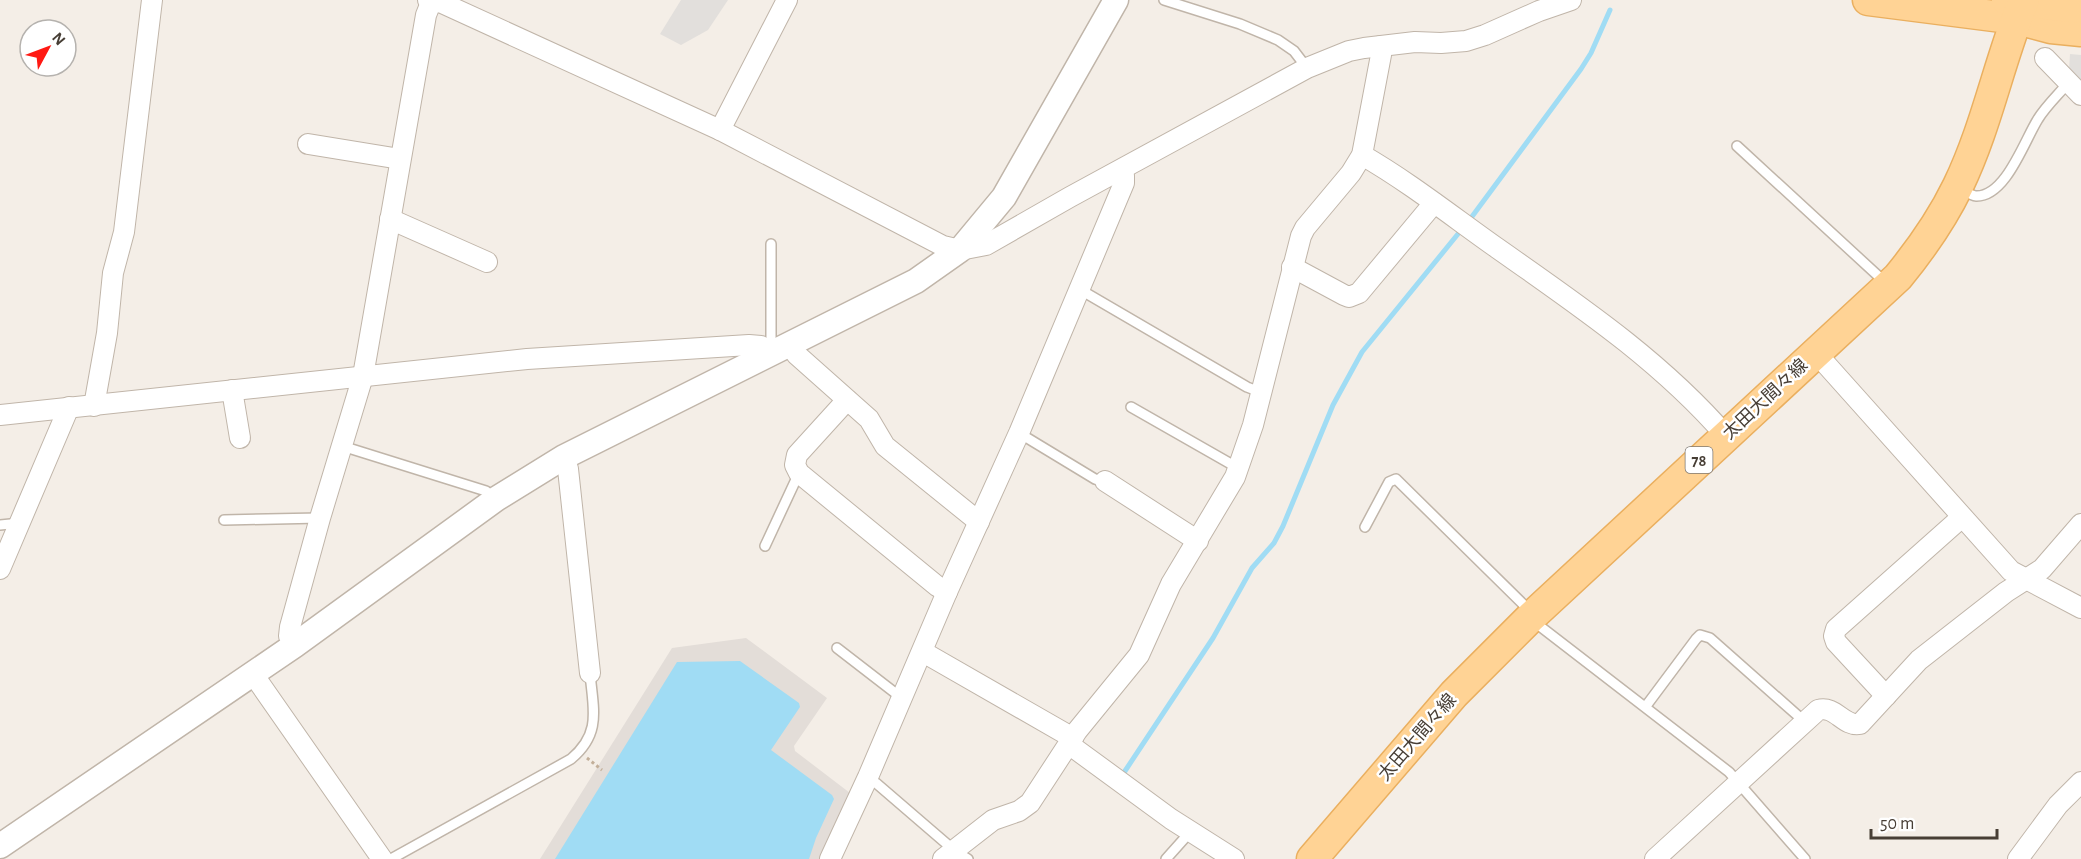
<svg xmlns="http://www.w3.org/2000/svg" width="2081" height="859" font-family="'Alegreya Sans','Noto Sans JP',sans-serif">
  <rect width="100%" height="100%" fill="#f4eee7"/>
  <path fill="#e3ddd8" d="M746,638L827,698L794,746L795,751L850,793L822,859H540L672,648Z"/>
  <g fill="#e2dfdc">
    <path d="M681,0H728L708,30L681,45L660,34Z"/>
    <path d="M2070,54L2081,55V82L2069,70Z"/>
  </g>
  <path fill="#a0dcf4" d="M740,661L799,703L800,707L771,750L832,795L834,799L816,838L809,859H555L677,662Z"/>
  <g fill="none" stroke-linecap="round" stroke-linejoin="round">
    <g stroke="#a0dcf4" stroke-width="5">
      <path d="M1468,222L1581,69L1591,53L1610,10"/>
      <path d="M1125,771L1213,638L1252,568L1274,543L1283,526L1333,405L1362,352L1462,229"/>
    </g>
    <g stroke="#c0b5a9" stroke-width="12">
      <g id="service">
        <path d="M1164,0L1240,24L1278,40L1294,51L1307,68"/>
        <path d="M1737,146L1887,284"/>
        <path d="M1960,188C1965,191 1971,196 1976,196C2006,197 2025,139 2038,119C2046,106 2058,95 2068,83"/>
        <path d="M771,244V350"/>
        <path d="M1079,289L1247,387L1260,392"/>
        <path d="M1131,407L1238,468"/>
        <path d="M1019,433L1095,479L1105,481"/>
        <path d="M342,446L486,491L495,498"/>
        <path d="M224,520L320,518"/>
        <path d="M0,525L20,523"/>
        <path d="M1365,527L1389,482L1396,479L1528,609L1531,617L1541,627L1729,772L1805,859"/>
        <path d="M765,546L799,473"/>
        <path d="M837,648L903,699"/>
        <path d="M1646,706L1696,639L1700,635L1710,638L1805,722"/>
        <path d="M868,777L876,783L955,851L968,859"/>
        <path d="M391,859L571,759C602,733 593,709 590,673"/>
        <path d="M1166,859L1191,831"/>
      </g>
    </g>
    <g stroke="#c0b5a9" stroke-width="22">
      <g id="minor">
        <path d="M428,0L442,3L720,130L943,246L960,250L986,245L1070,197L1307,68L1349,51L1364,48L1415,42L1441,43L1466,41L1485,35L1539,11L1571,0"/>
        <path d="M2045,58L2081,95"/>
        <path d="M720,130L787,0"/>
        <path d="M308,144L400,159"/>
        <path d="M1362,155C1409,182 1453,217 1497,248C1578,305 1660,360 1726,436"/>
        <path d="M390,219L487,262"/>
        <path d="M1292,267L1344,295L1349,297L1359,293L1434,203"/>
        <path d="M789,344L797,355L869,419L885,446L979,522"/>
        <path d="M1816,353L2011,571L2081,608"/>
        <path d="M232,390L240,438"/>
        <path d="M847,400L797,455L795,465L799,473L937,586L947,592"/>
        <path d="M94,406L107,333L113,273L124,232L152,0"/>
        <path d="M0,415L527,359L749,345L761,346L771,352"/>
        <path d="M564,457L568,469L590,673"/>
        <path d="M1105,481L1198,541"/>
        <path d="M0,569L69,407"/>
        <path d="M295,645L289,636L290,627L320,518L363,376L426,15L432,0"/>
        <path d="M923,652L1073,738"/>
        <path d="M253,674L382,859"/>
        <path d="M1886,696L1836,642L1834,636L1836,629L1962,517"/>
        <path d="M1070,745L1171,819L1234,859"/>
        <path d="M830,859L868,777L947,592L1019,433L1124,183V176L1122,170"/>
        <path d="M943,859L993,820L1019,811L1030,803L1077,731L1139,655L1171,584L1235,477L1253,425L1301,236L1305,228L1351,173L1362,155L1381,55V46"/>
        <path d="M1655,859L1818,710C1836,705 1843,727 1860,724L1919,660L2006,592L2042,569L2081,524"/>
        <path d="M2018,859L2058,805L2081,782"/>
      </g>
    </g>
    <g stroke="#c0b5a9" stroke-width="27">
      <path id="tertiary" d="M0,846L295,645L496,499L564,457L916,281L960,250L1004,197L1116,0"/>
    </g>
    <g stroke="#eaaf5f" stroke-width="33">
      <g id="primary">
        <path d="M1868,0L2017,19L2051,28L2081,31"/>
        <path d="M2007,0L2081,8"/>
        <path d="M1312,859L1454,694L1531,617L1898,277C1921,249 1942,219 1958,186C1987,126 1999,61 2024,0"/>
      </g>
    </g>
    <path stroke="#c3af99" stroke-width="3" stroke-dasharray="3 3" stroke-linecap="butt" d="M587,758L602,770"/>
    <use href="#service" stroke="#fff" stroke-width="9"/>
    <use href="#minor" stroke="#fff" stroke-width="20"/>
    <use href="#tertiary" stroke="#fff" stroke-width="24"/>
    <use href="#primary" stroke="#ffd395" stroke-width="30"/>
  </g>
  <g text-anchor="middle" stroke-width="5" stroke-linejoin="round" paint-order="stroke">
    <rect fill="#fff" stroke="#7e7872" stroke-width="1.5" x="1685.5" y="447" width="27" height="26" rx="4.5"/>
    <g font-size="16" font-weight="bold" fill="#473e35">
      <text x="1699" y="466">78</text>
    </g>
    <g font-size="18" fill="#473e35" stroke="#fff">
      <text transform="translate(1765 399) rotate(-43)" y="6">太田大間々線</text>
      <text transform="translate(1417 737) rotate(-49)" y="6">太田大間々線</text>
    </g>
  </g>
  <g transform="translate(48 48) rotate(49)"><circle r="28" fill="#ffffff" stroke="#b5b2ae" stroke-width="1.5"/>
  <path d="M0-4.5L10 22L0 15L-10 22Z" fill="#ff1913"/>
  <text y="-9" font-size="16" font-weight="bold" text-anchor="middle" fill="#473e35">N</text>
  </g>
  <path d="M1871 829v9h126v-9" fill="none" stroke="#473e35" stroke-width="3"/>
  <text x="1880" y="829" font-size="18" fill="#473e35" stroke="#ffffff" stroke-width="4.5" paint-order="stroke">50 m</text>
</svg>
